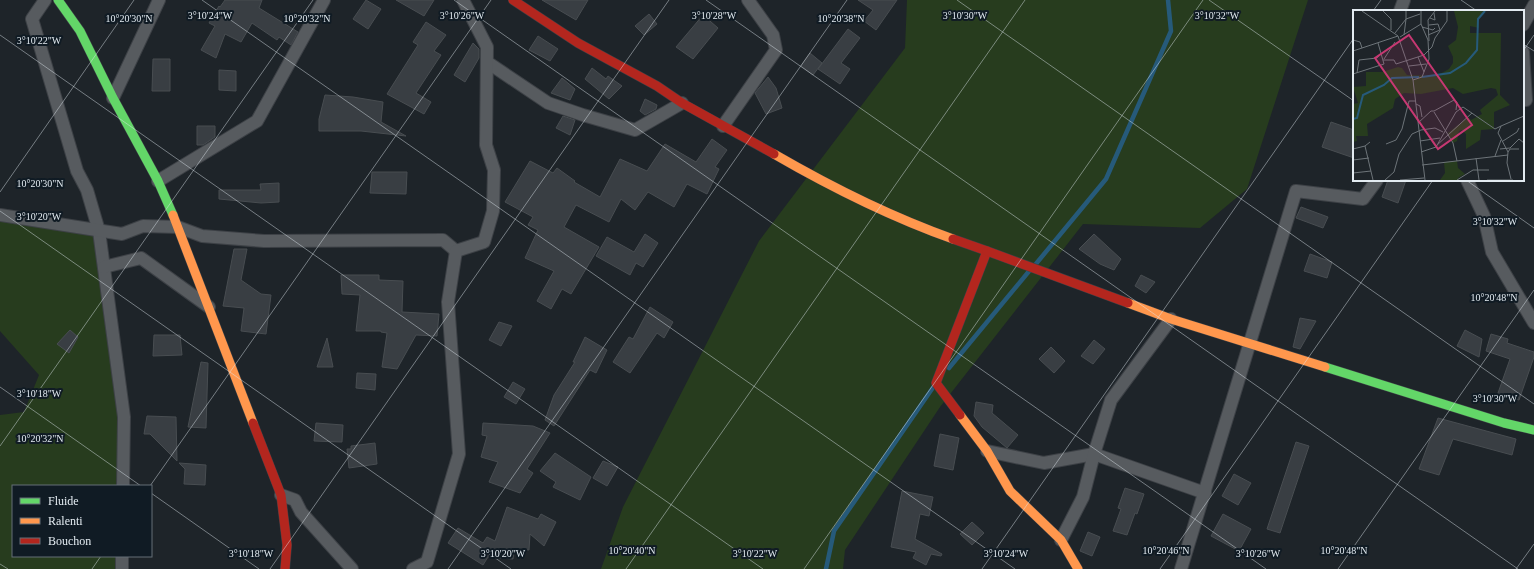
<svg xmlns="http://www.w3.org/2000/svg" width="1534" height="569" font-family="Georgia,serif">
  <rect width="100%" height="100%" fill="#1e2429"/>
  <g fill="#273c1e">
    <path d="M907,0H1308L1247,189L1200,228L1083,224L940,407L845,550L843,569H601L623,507L759,241L905,48Z"/>
    <path d="M0,215L99,231L124,417L123,486H13V556H122V569H0V415L24,412L39,375L0,331Z"/>
  </g>
  <g fill="none" stroke-linecap="round" stroke-linejoin="round">
    <g stroke="#265a7a" stroke-width="4.5">
      <path d="M1035,265L1106,179L1171,31L1168,0"/>
      <path d="M949,368L1030,270"/>
      <path d="M826,569L834,531L934,386"/>
    </g>
  </g>
  <g fill="#393e43" stroke="#484d51">
    <path d="M225,0H262L259,8L298,32L291,45L279,37L277,40L252,23L241,42L225,34L216,58L201,50L215,26L209,23L219,6L220,7Z"/>
    <path d="M366,0L381,9L368,29L353,19Z"/>
    <path d="M396,0H434L424,16Z"/>
    <path d="M542,0H588L576,20Z"/>
    <path d="M858,0H897L876,30L864,21L873,10Z"/>
    <path d="M649,14L657,24L644,35L635,26Z"/>
    <path d="M703,15L718,28L693,59L676,47Z"/>
    <path d="M426,22L446,35L434,51L441,55L416,93L431,102L424,114L387,94L418,45L413,42Z"/>
    <path d="M848,29L860,38L841,63L850,69L840,84L818,69Z"/>
    <path d="M538,36L558,49L550,61L529,50Z"/>
    <path d="M473,43L479,49V58L465,82L454,75Z"/>
    <path d="M810,53L822,63L813,75L801,66Z"/>
    <path d="M153,59H170V91H152Z"/>
    <path d="M592,68L606,79L608,76L622,86L609,99L585,79Z"/>
    <path d="M219,70L236,71V91L219,90Z"/>
    <path d="M768,77L776,88L782,108L766,114L755,93Z"/>
    <path d="M562,78L575,89L570,100L551,93Z"/>
    <path d="M325,95L353,97L383,102L381,122L406,136L361,131H319V119Z"/>
    <path d="M645,99L657,105L656,109L645,115L640,111Z"/>
    <path d="M563,116L575,120L570,135L556,128Z"/>
    <path d="M1331,122L1354,130V158L1322,147Z"/>
    <path d="M197,126H215V137L203,145H197Z"/>
    <path d="M712,139L727,150L715,167L719,169L707,194L687,184L674,207L648,192L635,210L621,199L609,222L576,205L564,227L599,247L571,294L562,289L551,309L537,301L554,271L525,258L538,230L528,225L533,217L505,202L530,161L553,173L557,168L575,181L574,182L600,197L620,159L647,171L665,144L696,162Z"/>
    <path d="M372,172H407L406,194L370,193Z"/>
    <path d="M1388,180H1406L1398,203L1382,197Z"/>
    <path d="M279,183V202L261,203L219,199V190H261L260,184Z"/>
    <path d="M1301,207L1328,217L1323,228L1296,218Z"/>
    <path d="M645,234L658,243L643,267L636,263L630,275L596,256L607,237L634,252Z"/>
    <path d="M1094,234L1121,259L1114,270L1100,264L1079,249Z"/>
    <path d="M234,249H247L241,280L261,294L271,295L266,334L241,331L244,308L223,306Z"/>
    <path d="M1310,254L1332,262L1327,278L1304,271Z"/>
    <path d="M341,275H379V280L403,281L402,312L439,314L437,336L416,335L397,369L382,367L387,333L381,332V331H356L360,295L342,294Z"/>
    <path d="M1141,275L1155,282L1146,293L1135,286Z"/>
    <path d="M650,307L673,322L664,338L657,333L630,373L613,362L629,337L633,339Z"/>
    <path d="M1300,318L1316,321L1300,349L1293,347Z"/>
    <path d="M499,322L512,326L501,346L489,340Z"/>
    <path d="M70,330L78,337L69,353L57,344Z"/>
    <path d="M1465,330L1482,339L1479,357L1457,346Z"/>
    <path d="M1491,334L1508,339L1507,343L1534,352V357L1519,400L1498,393L1510,359L1486,351Z"/>
    <path d="M154,335H180L182,355L153,356Z"/>
    <path d="M585,337L607,350L596,373L590,370L554,426L545,420L554,395L575,362H573Z"/>
    <path d="M327,338L333,367H317Z"/>
    <path d="M1094,340L1105,349L1093,364L1081,356Z"/>
    <path d="M1051,347L1065,361L1054,373L1039,359Z"/>
    <path d="M201,362L208,363L206,428L188,427Z"/>
    <path d="M357,373L376,374L375,390L356,388Z"/>
    <path d="M513,382L525,389L516,404L504,397Z"/>
    <path d="M976,402L993,405L992,413L1018,435L1007,448L982,427L974,416Z"/>
    <path d="M147,416L176,417L177,461L150,434H144Z"/>
    <path d="M1438,418L1516,439L1512,455L1453,439L1439,475L1419,469Z"/>
    <path d="M316,423L343,425L342,442L314,441Z"/>
    <path d="M483,423L533,426L550,433L527,469L533,473L520,493L489,482L498,462L481,457L487,436L482,435Z"/>
    <path d="M940,434L959,438L953,470L934,466Z"/>
    <path d="M1296,442L1309,446L1280,533L1267,529Z"/>
    <path d="M375,443L377,464L349,468L347,449H351V446Z"/>
    <path d="M555,453L591,477L580,500L553,487L556,482L540,471Z"/>
    <path d="M603,461L618,467L607,486L593,478Z"/>
    <path d="M179,463L206,465L205,485L184,484L185,469Z"/>
    <path d="M1234,474L1251,483L1238,505L1222,496Z"/>
    <path d="M1125,488L1144,494L1137,514L1135,513L1127,535L1113,531L1121,509L1118,508Z"/>
    <path d="M902,491L933,497L929,516L920,514L915,539L942,554L941,556L931,554L926,565L913,558L916,552L891,547Z"/>
    <path d="M507,507L538,519L541,514L556,522L544,546L530,534L529,550L514,549L513,559L488,557L483,565L448,543L458,528L483,543L487,537L495,541Z"/>
    <path d="M1223,514L1251,529L1239,551L1211,536Z"/>
    <path d="M972,522L984,533L972,545L960,534Z"/>
    <path d="M1088,532L1100,537L1092,556L1080,551Z"/>
  </g>
  <g fill="none" stroke-linecap="round" stroke-linejoin="round">
    <g stroke="#3d4146" stroke-width="14">
      <g id="street">
        <path d="M45,0L32,19L77,171L87,190L99,231L124,417L123,486"/>
        <path d="M1400,11L1404,0"/>
        <path d="M1523,25L1534,5"/>
        <path d="M1523,52L1526,100"/>
        <path d="M487,62L548,103L583,115L635,130L682,103"/>
        <path d="M113,98L159,0"/>
        <path d="M723,126L776,50L773,35L748,0"/>
        <path d="M1467,180L1484,216L1492,252L1534,323"/>
        <path d="M158,181L257,121L324,0"/>
        <path d="M0,215L122,234L143,226L178,227L202,236L264,241L443,240L456,251"/>
        <path d="M456,251L484,242L493,211L494,170L486,145L487,47L463,0"/>
        <path d="M104,267L141,258L209,307"/>
        <path d="M987,451L1044,463L1094,454L1205,493"/>
        <path d="M281,495L295,500L301,512L352,569"/>
        <path d="M1061,540L1083,497L1094,454L1111,400L1171,319"/>
        <path d="M122,569V556"/>
        <path d="M413,569L427,562L459,454L448,302L456,251"/>
        <path d="M1181,569L1296,191L1363,199L1377,180"/>
      </g>
    </g>
    <g stroke="#3d4146" stroke-width="10">
      <g id="fast">
        <path d="M58,0L80,31L113,98L158,181L173,215"/>
        <path d="M1325,367L1504,423L1534,430"/>
      </g>
    </g>
    <g stroke="#3d4146" stroke-width="10">
      <g id="slow">
        <path d="M774,154C831,187 891,217 953,239"/>
        <path d="M173,215L253,423"/>
        <path d="M1128,303L1171,319L1325,367"/>
        <path d="M960,415L987,451L1010,491L1061,540L1078,569"/>
      </g>
    </g>
    <g stroke="#3d4146" stroke-width="10">
      <g id="jam">
        <path d="M513,0L578,43L657,86L682,103L774,154"/>
        <path d="M953,239L987,251L936,383L960,415"/>
        <path d="M987,251L1128,303"/>
        <path d="M253,423L281,495L287,545L285,569"/>
      </g>
    </g>
    <use href="#street" stroke="#575b5f" stroke-width="12"/>
    <use href="#fast" stroke="#63d668" stroke-width="9"/>
    <use href="#slow" stroke="#ff974d" stroke-width="9"/>
    <use href="#jam" stroke="#b3261e" stroke-width="9"/>
  </g>
  <path fill="none" stroke="#e3ebf1" stroke-width="1" stroke-opacity="0.45" d="M202,0L1015,569M454,0L1266,569M706,0L1518,569M957,0L1534,404M1209,0L1354,101M1461,0L1477,11M1373,11L1381,0M0,35L763,569M1523,44L1534,51M1523,51L1534,35M1466,180L1534,228M0,192L134,0M0,211L511,569M0,387L141,486M0,446L313,0M150,486L491,0M151,493L259,569M0,564L8,569M92,569L101,556M270,569L669,0M448,569L847,0M626,569L1025,0M804,569L1203,0M982,569L1354,38M1160,569L1433,180M1338,569L1534,290M1516,569L1534,544"/>
  <g transform="translate(1353 10)">
    <rect width="171" height="171" fill="#1e2429"/>
    <path d="M101,1H132L125,9L126,18L117,16V23H148L147,85L157,95L141,102V119L128,120L127,130L113,139V124L109,120L106,121L104,131L100,133L95,123L115,107L118,110L129,104L127,100L145,85L143,79L138,78L110,84L100,78L68,84L51,83L42,89L40,98L14,114L15,126H3L4,131L0,132V94L5,93L0,77L13,76V62H29L45,57L49,58L54,65L83,66L96,59L100,53V47L95,36L103,30L105,17ZM104,151L105,158L112,164L105,168L106,170H87L92,163L91,152Z" fill="#273c1e"/>
    <path fill="none" stroke="#265a7a" stroke-width="2" d="M69,67L97,63L113,53L124,40L125,9L132,1M0,109L4,108L10,85L31,75L39,68L66,67"/>
    <path fill="none" stroke="#6d7479" stroke-width="1" d="M9,1L45,26L60,70M30,1L38,9V20M77,8L82,10L81,3M68,14L75,30L76,49L69,67L60,70L72,170M76,15L85,14L87,20M69,17L80,20L82,18M42,23L53,9V1M51,25L53,9L67,4M75,25L87,20M47,27L68,14V1M0,30L7,32L9,38M76,31L75,10L82,1M0,41L45,26M65,47L71,62M31,49L42,32M30,50H41L43,54L71,45L79,37L82,28L94,11V1M56,56L73,54M4,63L6,50L24,48L28,44M0,64L31,54L25,33M63,94L67,96L69,107M81,102L100,133L104,151M65,113L78,101H81L101,90L104,92L103,100M67,131L87,128M150,131L164,122L166,118M33,134L43,130L49,119L56,91H63M12,136L20,170M83,136L119,103M0,139L12,136L17,132M147,139L157,138L166,129L171,133M68,142L83,137L103,102L110,97L142,119L148,116M155,142L157,139H166M142,146L148,130M123,148L126,170M0,150L16,148M69,155L155,145M0,163L18,161M158,169L154,153L155,142L145,123L148,116L171,106M32,170L41,162L46,144L59,124L68,120L82,118L90,122M47,170L71,168M104,170L120,160H136M134,170H160"/>
    <path fill="#c73872" fill-opacity="0.15" stroke="#c73872" stroke-width="2" d="M56,25L119,115L85,139L22,48Z"/>
    <rect width="171" height="171" fill="none" stroke="#e3ebf1" stroke-width="2"/>
  </g>
  <g font-size="10" text-anchor="middle" fill="#e3ebf1" stroke="#101b24" stroke-width="4" stroke-linejoin="round" paint-order="stroke">
    <text x="210" y="19">3°10'24"W</text>
    <text x="462" y="19">3°10'26"W</text>
    <text x="714" y="19">3°10'28"W</text>
    <text x="965" y="19">3°10'30"W</text>
    <text x="1217" y="19">3°10'32"W</text>
    <text x="129" y="22">10°20'30"N</text>
    <text x="307" y="22">10°20'32"N</text>
    <text x="841" y="22">10°20'38"N</text>
    <text x="39" y="44">3°10'22"W</text>
    <text x="40" y="187">10°20'30"N</text>
    <text x="39" y="220">3°10'20"W</text>
    <text x="1495" y="225">3°10'32"W</text>
    <text x="1494" y="301">10°20'48"N</text>
    <text x="39" y="397">3°10'18"W</text>
    <text x="1495" y="402">3°10'30"W</text>
    <text x="40" y="442">10°20'32"N</text>
    <text x="632" y="554">10°20'40"N</text>
    <text x="1166" y="554">10°20'46"N</text>
    <text x="1344" y="554">10°20'48"N</text>
    <text x="251" y="557">3°10'18"W</text>
    <text x="503" y="557">3°10'20"W</text>
    <text x="755" y="557">3°10'22"W</text>
    <text x="1006" y="557">3°10'24"W</text>
    <text x="1258" y="557">3°10'26"W</text>
  </g>
  <rect x="12" y="485" width="140" height="72" fill="#101b24" stroke="#646e76"/>
  <rect x="20" y="498" width="20" height="6" fill="#63d668" stroke="#646e76"/>
  <text x="48" y="505" font-size="12" fill="#e3ebf1">Fluide</text>
  <rect x="20" y="518" width="20" height="6" fill="#ff974d" stroke="#646e76"/>
  <text x="48" y="525" font-size="12" fill="#e3ebf1">Ralenti</text>
  <rect x="20" y="538" width="20" height="6" fill="#b3261e" stroke="#646e76"/>
  <text x="48" y="545" font-size="12" fill="#e3ebf1">Bouchon</text>
</svg>
